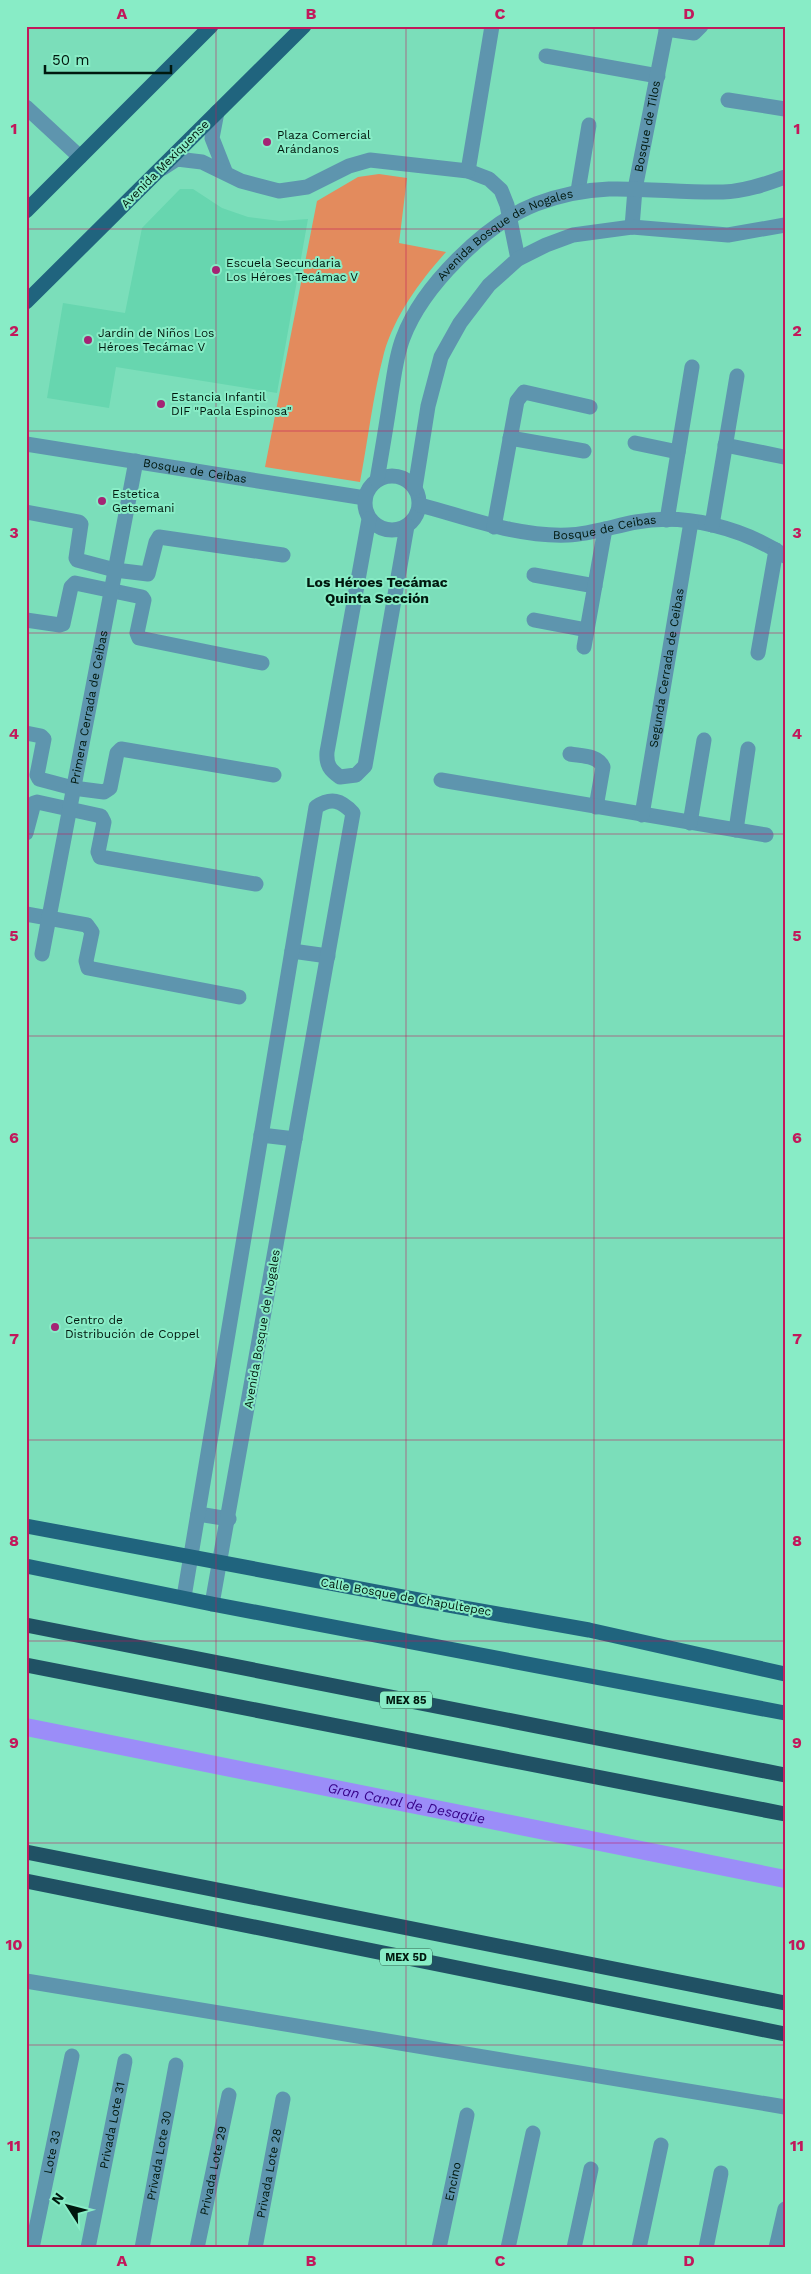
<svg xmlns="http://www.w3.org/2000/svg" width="811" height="2274" font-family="'Work Sans',sans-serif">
  <rect width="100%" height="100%" fill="#7bdeba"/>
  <path fill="#67d6af" d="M180,189H193L222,208L248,217L280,221L308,219L277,393L116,367L109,408L47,398L63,303L125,313L142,228Z"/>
  <path fill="#e38b5d" d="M379,174L407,178L399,243L446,252C420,281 395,315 384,353C373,395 368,440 360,482L265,467L317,201L358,177Z"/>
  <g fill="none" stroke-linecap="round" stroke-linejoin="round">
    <path stroke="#9b8df8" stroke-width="18" id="s1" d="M26,1727L785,1879"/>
    <g stroke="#5e95ae" stroke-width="15">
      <path d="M666,29L694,33L701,26"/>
      <path d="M546,56L658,76"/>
      <path d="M728,100L785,109"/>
      <path d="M26,107L80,157"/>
      <path d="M217,112L212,138L225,171"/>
      <path d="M163,168L177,159L202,162L241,181L279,191L307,187L349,166L370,160L468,171L489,179L501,190L507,205L518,259"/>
      <path d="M468,171L492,26"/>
      <path d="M578,191L589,125"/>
      <path id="s2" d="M632,227L635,189L667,26"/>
      <path d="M510,438L584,451"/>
      <path d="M635,443L678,452"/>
      <path id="s3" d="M26,444L365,498"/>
      <path d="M725,445L784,457"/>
      <circle cx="392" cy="503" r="27"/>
      <path id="s4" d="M377,480C382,451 387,422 391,394C394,376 396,356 403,338C422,287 485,224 536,204C560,195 584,190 609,189C647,188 685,193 723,192C743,192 766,184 785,177"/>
      <path d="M415,488L428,406L441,357L460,323L489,285L518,259L546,245L573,235L632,227L728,235L785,225"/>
      <path id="s5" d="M420,505C469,518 517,537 568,535C591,534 614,526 636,522C686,513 743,528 785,556"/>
      <path d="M26,512L79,522L81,524L76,558L77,560L115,570L148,574L156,542L159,537L283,555"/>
      <path d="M369,519L327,752C326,765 330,770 340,777L356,775L365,766L407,526"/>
      <path d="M667,520L692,367"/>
      <path d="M712,525L737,376"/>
      <path d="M494,527L517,401L524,392L590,407"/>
      <path d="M534,575L595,586"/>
      <path d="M26,620L60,625L63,624L71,587L75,583L142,597L144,600L137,633L139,638L262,663"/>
      <path d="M534,620L587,630"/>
      <path d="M584,647L605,529"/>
      <path d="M758,653L776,550"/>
      <path d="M26,733L41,736L44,739L37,775L39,779L73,788L104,792L110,788L117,753L121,749L274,775"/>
      <path d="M570,754C581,756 598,755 603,767L596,807"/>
      <path d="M441,780L766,835"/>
      <path id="s6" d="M642,815L691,522"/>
      <path d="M690,823L704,740"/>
      <path d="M736,830L748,749"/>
      <path d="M26,833L34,803L37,802L101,816L104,822L98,852L100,857L256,884"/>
      <path d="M26,914L87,925L92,932L86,961L88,968L239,997"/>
      <path d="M292,951L328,956"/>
      <path id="s7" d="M42,954L136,461"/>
      <path d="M261,1135L295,1139"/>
      <path d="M198,1514L229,1519"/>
      <path d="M184,1597L316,807C331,797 341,800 353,813L212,1604"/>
      <path d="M26,1981L785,2107"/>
      <path id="s8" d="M32,2248L72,2056"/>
      <path id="s9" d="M88,2248L125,2061"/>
      <path id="s10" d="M142,2248L176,2065"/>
      <path id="s11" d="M197,2248L229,2095"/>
      <path id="s12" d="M255,2248L283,2099"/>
      <path id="s13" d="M439,2248L467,2115"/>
      <path d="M508,2248L533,2133"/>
      <path d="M574,2248L591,2169"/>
      <path d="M639,2248L661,2145"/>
      <path d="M706,2248L721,2173"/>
      <path d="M776,2248L785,2209"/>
    </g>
    <g stroke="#20647e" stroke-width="15">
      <path d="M26,211L211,26"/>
      <path d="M26,302L304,26"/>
      <path d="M26,1526L425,1601L589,1630L785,1674"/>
      <path d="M26,1566L212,1604L785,1713"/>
    </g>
    <g stroke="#205164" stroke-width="15">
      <path d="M26,1625L785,1775"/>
      <path d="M26,1665L785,1814"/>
      <path d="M26,1852L785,2003"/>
      <path d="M26,1881L785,2034"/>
    </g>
  </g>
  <path fill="none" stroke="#c2185b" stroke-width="1" stroke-opacity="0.55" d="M216,26V2248M406,26V2248M594,26V2248M26,229H785M26,431H785M26,633H785M26,834H785M26,1036H785M26,1238H785M26,1440H785M26,1641H785M26,1843H785M26,2045H785"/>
  <g fill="#a42474" stroke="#88ecc6" stroke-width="2">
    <circle cx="267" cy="142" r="5"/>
    <circle cx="216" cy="270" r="5"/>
    <circle cx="88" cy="340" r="5"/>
    <circle cx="161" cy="404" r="5"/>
    <circle cx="102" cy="501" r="5"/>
    <circle cx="55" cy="1327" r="5"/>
  </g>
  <g text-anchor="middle" stroke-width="4" stroke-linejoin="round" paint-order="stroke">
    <g fill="#88ecc6" stroke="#295845" stroke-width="1">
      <rect x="380" y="1691.5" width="52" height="17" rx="4"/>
      <rect x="380" y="1948.5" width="52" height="17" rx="4"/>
    </g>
    <g font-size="11" font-weight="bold" fill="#00180e">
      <text x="406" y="1704">MEX 85</text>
      <text x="406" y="1961">MEX 5D</text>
    </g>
    <g font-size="12" fill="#00180e" stroke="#88ecc6">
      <text dy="4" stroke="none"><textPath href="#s2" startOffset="102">Bosque de Tilos</textPath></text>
      <text transform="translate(165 164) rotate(-45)" y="4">Avenida Mexiquense</text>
      <text dy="4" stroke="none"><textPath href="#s4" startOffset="295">Avenida Bosque de Nogales</textPath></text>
      <text dy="4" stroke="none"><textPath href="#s3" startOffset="171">Bosque de Ceibas</textPath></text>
      <text dy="4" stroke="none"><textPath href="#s5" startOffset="189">Bosque de Ceibas</textPath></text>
      <text dy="4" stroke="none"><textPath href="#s6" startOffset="149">Segunda Cerrada de Ceibas</textPath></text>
      <text dy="4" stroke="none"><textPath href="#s7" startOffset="251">Primera Cerrada de Ceibas</textPath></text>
      <text transform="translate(262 1329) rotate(-80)" y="4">Avenida Bosque de Nogales</text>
      <text transform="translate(406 1597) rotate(10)" y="4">Calle Bosque de Chapultepec</text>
      <text dy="4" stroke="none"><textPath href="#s9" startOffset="125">Privada Lote 31</textPath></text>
      <text dy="4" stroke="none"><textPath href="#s8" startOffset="98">Lote 33</textPath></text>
      <text dy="4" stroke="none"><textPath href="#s10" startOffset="94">Privada Lote 30</textPath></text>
      <text dy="4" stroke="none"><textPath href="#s11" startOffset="79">Privada Lote 29</textPath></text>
      <text dy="4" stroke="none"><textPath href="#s12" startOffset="76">Privada Lote 28</textPath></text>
      <text dy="4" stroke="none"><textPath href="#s13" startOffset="68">Encino</textPath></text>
    </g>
    <g font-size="12" fill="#00180e" stroke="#88ecc6" text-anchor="start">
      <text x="277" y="139">Plaza Comercial<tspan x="277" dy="14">Arándanos</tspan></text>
      <text x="226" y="267">Escuela Secundaria<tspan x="226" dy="14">Los Héroes Tecámac V</tspan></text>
      <text x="98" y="337">Jardín de Niños Los<tspan x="98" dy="14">Héroes Tecámac V</tspan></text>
      <text x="171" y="401">Estancia Infantil<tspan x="171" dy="14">DIF "Paola Espinosa"</tspan></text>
      <text x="112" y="498">Estetica<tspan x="112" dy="14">Getsemani</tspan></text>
      <text x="65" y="1324">Centro de<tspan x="65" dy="14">Distribución de Coppel</tspan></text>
    </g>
    <g font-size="14" font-weight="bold" fill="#00180e" stroke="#88ecc6">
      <text x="377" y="587">Los Héroes Tecámac<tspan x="377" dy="16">Quinta Sección</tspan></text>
    </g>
    <g font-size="14" font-style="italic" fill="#360088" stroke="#88ecc6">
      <text dy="5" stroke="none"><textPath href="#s1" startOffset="388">Gran Canal de Desagüe</textPath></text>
    </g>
  </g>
  <rect width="811" height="2274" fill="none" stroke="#88ecc6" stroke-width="55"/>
  <g transform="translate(68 2206) rotate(306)" stroke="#88ecc6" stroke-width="4" paint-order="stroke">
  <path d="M0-4L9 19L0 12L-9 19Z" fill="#00180e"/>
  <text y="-8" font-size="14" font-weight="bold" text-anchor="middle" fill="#00180e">N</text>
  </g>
  <path d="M45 65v8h126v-8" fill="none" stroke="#00180e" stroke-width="2.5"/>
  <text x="52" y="65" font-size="15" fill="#00180e" stroke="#88ecc6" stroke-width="4" paint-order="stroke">50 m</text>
  <rect x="28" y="28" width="756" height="2218" fill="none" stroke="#c2185b" stroke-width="2"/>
  <g font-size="16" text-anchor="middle" font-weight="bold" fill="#c2185b">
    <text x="122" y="19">A</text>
    <text x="311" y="19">B</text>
    <text x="500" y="19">C</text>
    <text x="689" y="19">D</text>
    <text x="14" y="134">1</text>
    <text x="797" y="134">1</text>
    <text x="14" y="336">2</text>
    <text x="797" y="336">2</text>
    <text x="14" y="538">3</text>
    <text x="797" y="538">3</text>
    <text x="14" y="739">4</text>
    <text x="797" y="739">4</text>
    <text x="14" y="941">5</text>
    <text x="797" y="941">5</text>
    <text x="14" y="1143">6</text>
    <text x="797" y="1143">6</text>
    <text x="14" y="1344">7</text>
    <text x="797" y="1344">7</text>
    <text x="14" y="1546">8</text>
    <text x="797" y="1546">8</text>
    <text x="14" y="1748">9</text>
    <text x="797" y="1748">9</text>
    <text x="14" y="1950">10</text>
    <text x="797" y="1950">10</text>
    <text x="14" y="2151">11</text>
    <text x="797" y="2151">11</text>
    <text x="122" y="2266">A</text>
    <text x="311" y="2266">B</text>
    <text x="500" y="2266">C</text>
    <text x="689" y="2266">D</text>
  </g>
</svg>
